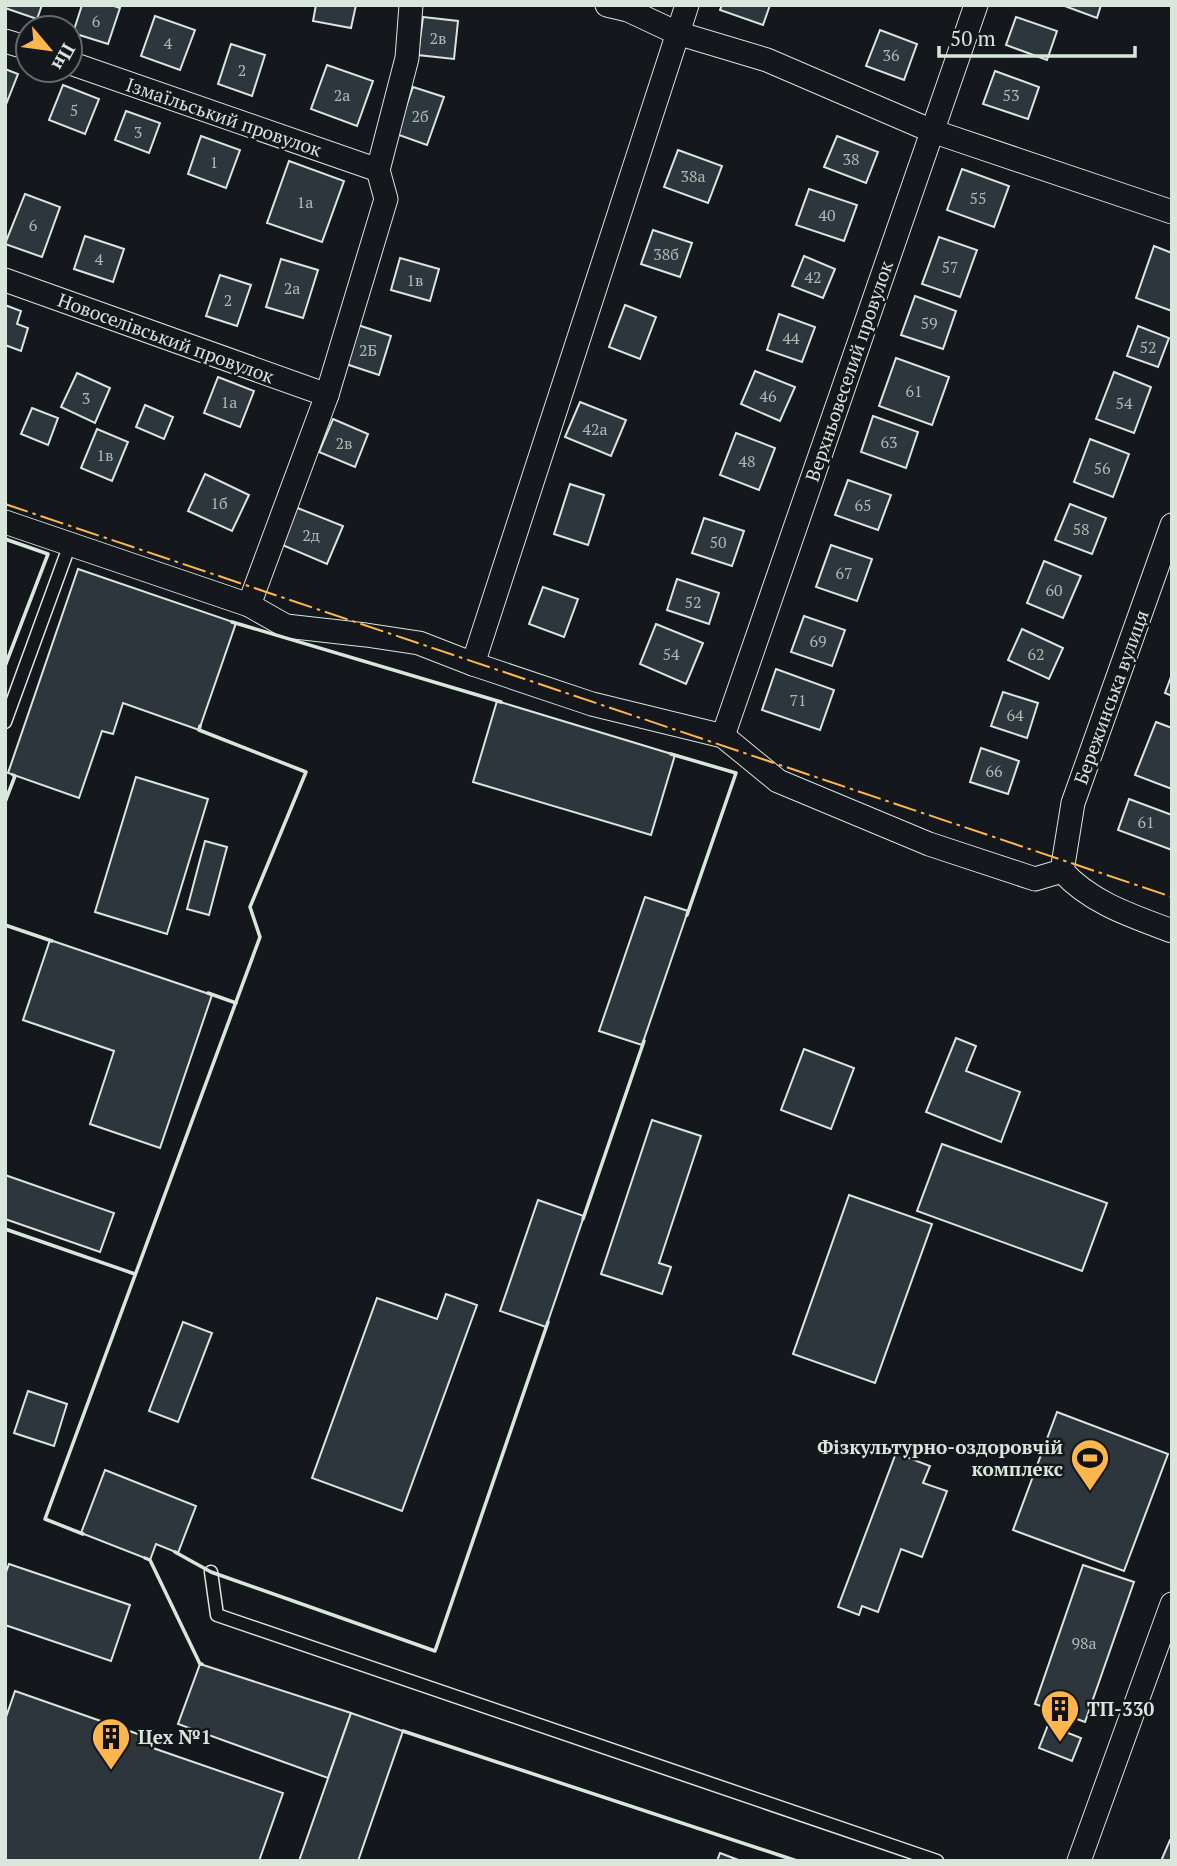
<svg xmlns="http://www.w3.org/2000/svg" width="1177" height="1866" font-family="'PT Serif',serif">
  <rect width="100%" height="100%" fill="#14181c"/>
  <g fill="#2c363c" stroke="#d8e6dc" stroke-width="2">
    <path d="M5,5H42L37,19L5,8Z"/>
    <path d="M82,5H111L120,8L108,44L73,33Z"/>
    <path d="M316,5H356L351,28L313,21Z"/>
    <path d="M722,5H770L763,25L720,10Z"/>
    <path d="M1062,5H1101L1097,18Z"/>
    <path d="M155,16L195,30L180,70L141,56Z"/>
    <path d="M423,17L458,21L454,59L418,55Z"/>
    <path d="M1016,17L1057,31L1047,60L1006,45Z"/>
    <path d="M880,30L917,44L904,80L866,66Z"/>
    <path d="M231,44L265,55L252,96L218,84Z"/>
    <path d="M327,65L373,81L357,126L311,109Z"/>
    <path d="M5,69L18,74L5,107Z"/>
    <path d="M995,71L1039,87L1028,119L983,104Z"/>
    <path d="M63,85L99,99L85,134L49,120Z"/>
    <path d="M413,87L444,97L427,145L396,134Z"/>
    <path d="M126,111L160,123L149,153L115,140Z"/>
    <path d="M201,136L240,150L226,188L188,174Z"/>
    <path d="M837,136L878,152L866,183L824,167Z"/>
    <path d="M678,150L722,166L708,203L664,187Z"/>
    <path d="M289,161L344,181L322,242L267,223Z"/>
    <path d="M962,169L1009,186L994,227L947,210Z"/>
    <path d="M809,189L857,205L844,241L796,225Z"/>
    <path d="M25,194L60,207L42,257L5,244Z"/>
    <path d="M653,230L692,243L680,277L641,264Z"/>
    <path d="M85,236L124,249L113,282L74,269Z"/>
    <path d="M939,237L977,250L960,297L922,284Z"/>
    <path d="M1154,246L1172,253V311L1136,298Z"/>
    <path d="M804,256L835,269L823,298L792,286Z"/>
    <path d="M400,258L439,269L430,301L391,290Z"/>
    <path d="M281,259L318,270L303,318L266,307Z"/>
    <path d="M220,275L251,285L237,326L206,316Z"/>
    <path d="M915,296L956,311L943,349L901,335Z"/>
    <path d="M5,305L21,311L17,324L28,328L21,351L5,345Z"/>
    <path d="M625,305L656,317L640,359L609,347Z"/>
    <path d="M779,314L815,327L802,362L767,350Z"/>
    <path d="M358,325L391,336L379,375L346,364Z"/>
    <path d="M1138,326L1169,338L1158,367L1127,356Z"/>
    <path d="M896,358L949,377L932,425L879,406Z"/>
    <path d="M755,371L795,387L780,421L741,404Z"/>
    <path d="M1114,372L1151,387L1134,433L1096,419Z"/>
    <path d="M77,373L110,388L95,423L61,407Z"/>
    <path d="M218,377L254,391L240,427L204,413Z"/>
    <path d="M580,402L626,420L611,456L565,437Z"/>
    <path d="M145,405L173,417L164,439L136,427Z"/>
    <path d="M32,408L58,418L48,445L21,434Z"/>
    <path d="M873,416L918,432L906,468L861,452Z"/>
    <path d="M333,419L368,434L355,467L319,452Z"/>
    <path d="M97,429L128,442L112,481L81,468Z"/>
    <path d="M736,433L775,448L759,490L720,475Z"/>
    <path d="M1090,439L1129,454L1113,497L1074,482Z"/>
    <path d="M205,474L249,495L232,531L188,511Z"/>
    <path d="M848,480L891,495L878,530L835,515Z"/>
    <path d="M570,484L604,495L588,545L554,534Z"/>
    <path d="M1070,504L1106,518L1092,554L1055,540Z"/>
    <path d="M295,507L343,526L327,564L280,544Z"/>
    <path d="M704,518L744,531L732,566L692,553Z"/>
    <path d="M831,545L872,559L857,601L816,587Z"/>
    <path d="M1044,561L1081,576L1063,618L1027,603Z"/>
    <path d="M78,569L236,623L199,730L123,703L113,734L102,731L79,798L8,773Z"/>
    <path d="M677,579L719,593L709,624L667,610Z"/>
    <path d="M543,587L578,599L564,637L529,624Z"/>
    <path d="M804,616L845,630L832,666L791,652Z"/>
    <path d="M656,624L703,643L686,684L640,664Z"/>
    <path d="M1022,629L1063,648L1049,679L1008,660Z"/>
    <path d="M776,669L834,690L820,730L762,710Z"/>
    <path d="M1172,674V696L1165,693Z"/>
    <path d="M1003,692L1038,703L1027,738L991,726Z"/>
    <path d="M497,701L675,755L651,835L473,782Z"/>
    <path d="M1156,722L1172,728V789L1135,775Z"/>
    <path d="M981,748L1019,761L1008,794L970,782Z"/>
    <path d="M136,777L208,799L167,934L95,912Z"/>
    <path d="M1129,799L1172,815V850L1118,830Z"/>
    <path d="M205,841L227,847L209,915L187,909Z"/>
    <path d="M645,897L688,911L642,1045L599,1031Z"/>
    <path d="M50,940L212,995L160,1148L90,1124L114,1051L23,1020Z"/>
    <path d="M956,1038L976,1046L966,1071L1020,1092L1001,1142L926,1112Z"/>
    <path d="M804,1049L854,1068L831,1129L781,1110Z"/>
    <path d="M652,1120L701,1136L659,1263L671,1267L662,1294L601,1274Z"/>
    <path d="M942,1144L1107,1203L1082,1271L917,1211Z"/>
    <path d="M5,1175L114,1213L100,1252L5,1219Z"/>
    <path d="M849,1195L932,1224L875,1383L793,1354Z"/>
    <path d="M538,1200L584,1216L546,1327L500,1311Z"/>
    <path d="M446,1294L477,1305L402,1511L312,1478L377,1298L437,1319Z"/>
    <path d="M183,1322L212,1333L178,1422L149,1411Z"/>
    <path d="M28,1391L67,1404L54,1446L14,1433Z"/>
    <path d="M1057,1412L1168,1454L1124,1571L1013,1530Z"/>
    <path d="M896,1453L930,1466L923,1483L947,1491L922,1557L901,1549L878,1612L862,1606L859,1615L838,1607Z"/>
    <path d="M105,1470L196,1506L178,1553L156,1544L150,1560L81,1533Z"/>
    <path d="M9,1564L130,1605L111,1661L5,1625V1575Z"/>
    <path d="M1083,1565L1134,1582L1085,1722L1035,1704Z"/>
    <path d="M200,1664L351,1713L328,1778L178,1724Z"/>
    <path d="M15,1691L155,1740L153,1748L283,1793L259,1861H5V1720Z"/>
    <path d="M351,1713L403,1731L358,1861H299Z"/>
    <path d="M1048,1725L1081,1738L1072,1761L1039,1748Z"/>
    <path d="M1170,1840H1172V1861H1161Z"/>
    <path d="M720,1853L741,1861H717Z"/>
  </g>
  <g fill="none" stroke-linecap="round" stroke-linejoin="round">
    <g stroke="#d8e6dc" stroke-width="15">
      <g id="lane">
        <path d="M5,722L70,544"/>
        <path d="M211,1572L217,1615L937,1861"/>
      </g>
    </g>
    <g stroke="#d8e6dc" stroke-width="25">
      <g id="street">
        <path d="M607,5L628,10L677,33L767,60L932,131L1172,212"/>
        <path d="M5,41L28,48"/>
        <path d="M70,63L378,170"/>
        <path d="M5,280L327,395"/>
        <path d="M5,522L249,605L286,626L366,635L419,643L473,664L592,704L723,736L778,781L929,844L1035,879L1062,871C1091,903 1132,916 1172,931"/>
        <path d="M249,605L327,395L386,199L378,170L407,58L411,5"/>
        <path d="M473,664L687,5"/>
        <path d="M723,736L976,5"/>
        <path d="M1062,871L1073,803L1172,525"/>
        <path d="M1079,1861L1172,1604"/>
      </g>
    </g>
    <use href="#lane" stroke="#14181c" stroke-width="12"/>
    <use href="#street" stroke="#14181c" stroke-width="23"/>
    <g stroke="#d8e6dc" stroke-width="3.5">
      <path d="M5,539L48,554L5,666"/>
      <path d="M232,622L501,702"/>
      <path d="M671,754L736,773L687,915"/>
      <path d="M5,802L15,776L13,775"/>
      <path d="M5,925L52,941"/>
      <path d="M208,993L236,1003"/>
      <path d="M583,1219L644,1041"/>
      <path d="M5,1229L135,1274"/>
      <path d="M83,1534L45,1519L260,937L250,907L306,772L199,730L200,726"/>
      <path d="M175,1552L211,1572L435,1651L548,1322"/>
      <path d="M145,1558L150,1560L200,1664H202"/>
      <path d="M403,1731L797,1861"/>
    </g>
    <path stroke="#ffb74d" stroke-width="2" stroke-dasharray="24 5 3.5 5" stroke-linecap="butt" d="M5,504L1172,897"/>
  </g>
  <defs>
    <g id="stadium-pin" transform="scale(2.0125)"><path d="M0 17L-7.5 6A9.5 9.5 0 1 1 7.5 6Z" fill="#ffb74d" stroke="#14181c"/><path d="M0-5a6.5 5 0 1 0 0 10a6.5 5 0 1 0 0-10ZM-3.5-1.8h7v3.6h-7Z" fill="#111"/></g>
    <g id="building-pin" transform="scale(2.0125)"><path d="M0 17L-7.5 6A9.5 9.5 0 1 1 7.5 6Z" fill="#ffb74d" stroke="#14181c"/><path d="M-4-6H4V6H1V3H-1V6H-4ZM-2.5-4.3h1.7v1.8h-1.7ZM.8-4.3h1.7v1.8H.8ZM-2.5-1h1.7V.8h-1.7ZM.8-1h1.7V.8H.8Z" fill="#111"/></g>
  </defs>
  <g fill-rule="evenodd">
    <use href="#stadium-pin" x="1090" y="1458"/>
    <use href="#building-pin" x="1060" y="1709"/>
    <use href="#building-pin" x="111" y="1737"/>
  </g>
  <g text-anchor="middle" stroke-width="5" stroke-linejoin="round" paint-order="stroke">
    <g font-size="16" fill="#adbab4">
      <text x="96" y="27">6</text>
      <text x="438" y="44">2в</text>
      <text x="168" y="49">4</text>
      <text x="891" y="61">36</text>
      <text x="242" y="76">2</text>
      <text x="342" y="101">2а</text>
      <text x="1011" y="101">53</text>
      <text x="74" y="116">5</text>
      <text x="420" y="122">2б</text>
      <text x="138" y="138">3</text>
      <text x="851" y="165">38</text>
      <text x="214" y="168">1</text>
      <text x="693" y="182">38а</text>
      <text x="978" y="204">55</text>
      <text x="305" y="208">1а</text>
      <text x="827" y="221">40</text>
      <text x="33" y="231">6</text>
      <text x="666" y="260">38б</text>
      <text x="99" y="265">4</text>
      <text x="950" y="273">57</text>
      <text x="813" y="283">42</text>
      <text x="415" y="286">1в</text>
      <text x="292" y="294">2а</text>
      <text x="228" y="306">2</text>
      <text x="929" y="329">59</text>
      <text x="791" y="344">44</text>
      <text x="1148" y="353">52</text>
      <text x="368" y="356">2Б</text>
      <text x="914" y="397">61</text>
      <text x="768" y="402">46</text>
      <text x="86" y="404">3</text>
      <text x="229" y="408">1а</text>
      <text x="1124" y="409">54</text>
      <text x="595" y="435">42а</text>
      <text x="889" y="448">63</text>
      <text x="344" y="449">2в</text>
      <text x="105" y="461">1в</text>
      <text x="747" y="467">48</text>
      <text x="1102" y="474">56</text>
      <text x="219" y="509">1б</text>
      <text x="863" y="511">65</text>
      <text x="1081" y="535">58</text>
      <text x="311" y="541">2д</text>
      <text x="718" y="548">50</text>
      <text x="844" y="579">67</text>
      <text x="1054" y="596">60</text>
      <text x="693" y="608">52</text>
      <text x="818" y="647">69</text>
      <text x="671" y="660">54</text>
      <text x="1036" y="660">62</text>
      <text x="798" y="706">71</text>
      <text x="1015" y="721">64</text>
      <text x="994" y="777">66</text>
      <text x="1146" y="828">61</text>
      <text x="1084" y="1649">98а</text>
    </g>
    <g font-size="19" fill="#d8e6dc" stroke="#14181c">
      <text transform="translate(224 117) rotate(19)" y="7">Ізмаїльський провулок</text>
      <text transform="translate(166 338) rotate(20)" y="7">Новоселівський провулок</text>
      <text transform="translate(849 371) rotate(-71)" y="7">Верхньовеселий провулок</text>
      <text transform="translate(1111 697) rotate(-70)" y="7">Бережинська вулиця</text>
    </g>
    <g font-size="19" font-weight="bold" fill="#d8e6dc" stroke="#14181c" text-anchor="start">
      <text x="1063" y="1454" text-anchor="end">Фізкультурно-оздоровчій<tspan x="1063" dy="22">комплекс</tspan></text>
      <text x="1087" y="1716">ТП-330</text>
      <text x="138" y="1744">Цех №1</text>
    </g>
  </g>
  <rect width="1177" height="1866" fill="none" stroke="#d8e6dc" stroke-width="14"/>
  <g transform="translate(49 49) rotate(119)"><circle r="33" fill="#14181c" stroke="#626a69" stroke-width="2"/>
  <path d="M0-5L12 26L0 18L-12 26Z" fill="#ffb74d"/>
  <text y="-10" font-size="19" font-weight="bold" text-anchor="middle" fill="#d8e6dc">Пн</text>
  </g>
  <path d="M939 46v10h196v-10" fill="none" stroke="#d8e6dc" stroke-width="3.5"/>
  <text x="950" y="46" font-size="21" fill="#d8e6dc" stroke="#14181c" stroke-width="5" paint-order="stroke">50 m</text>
</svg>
